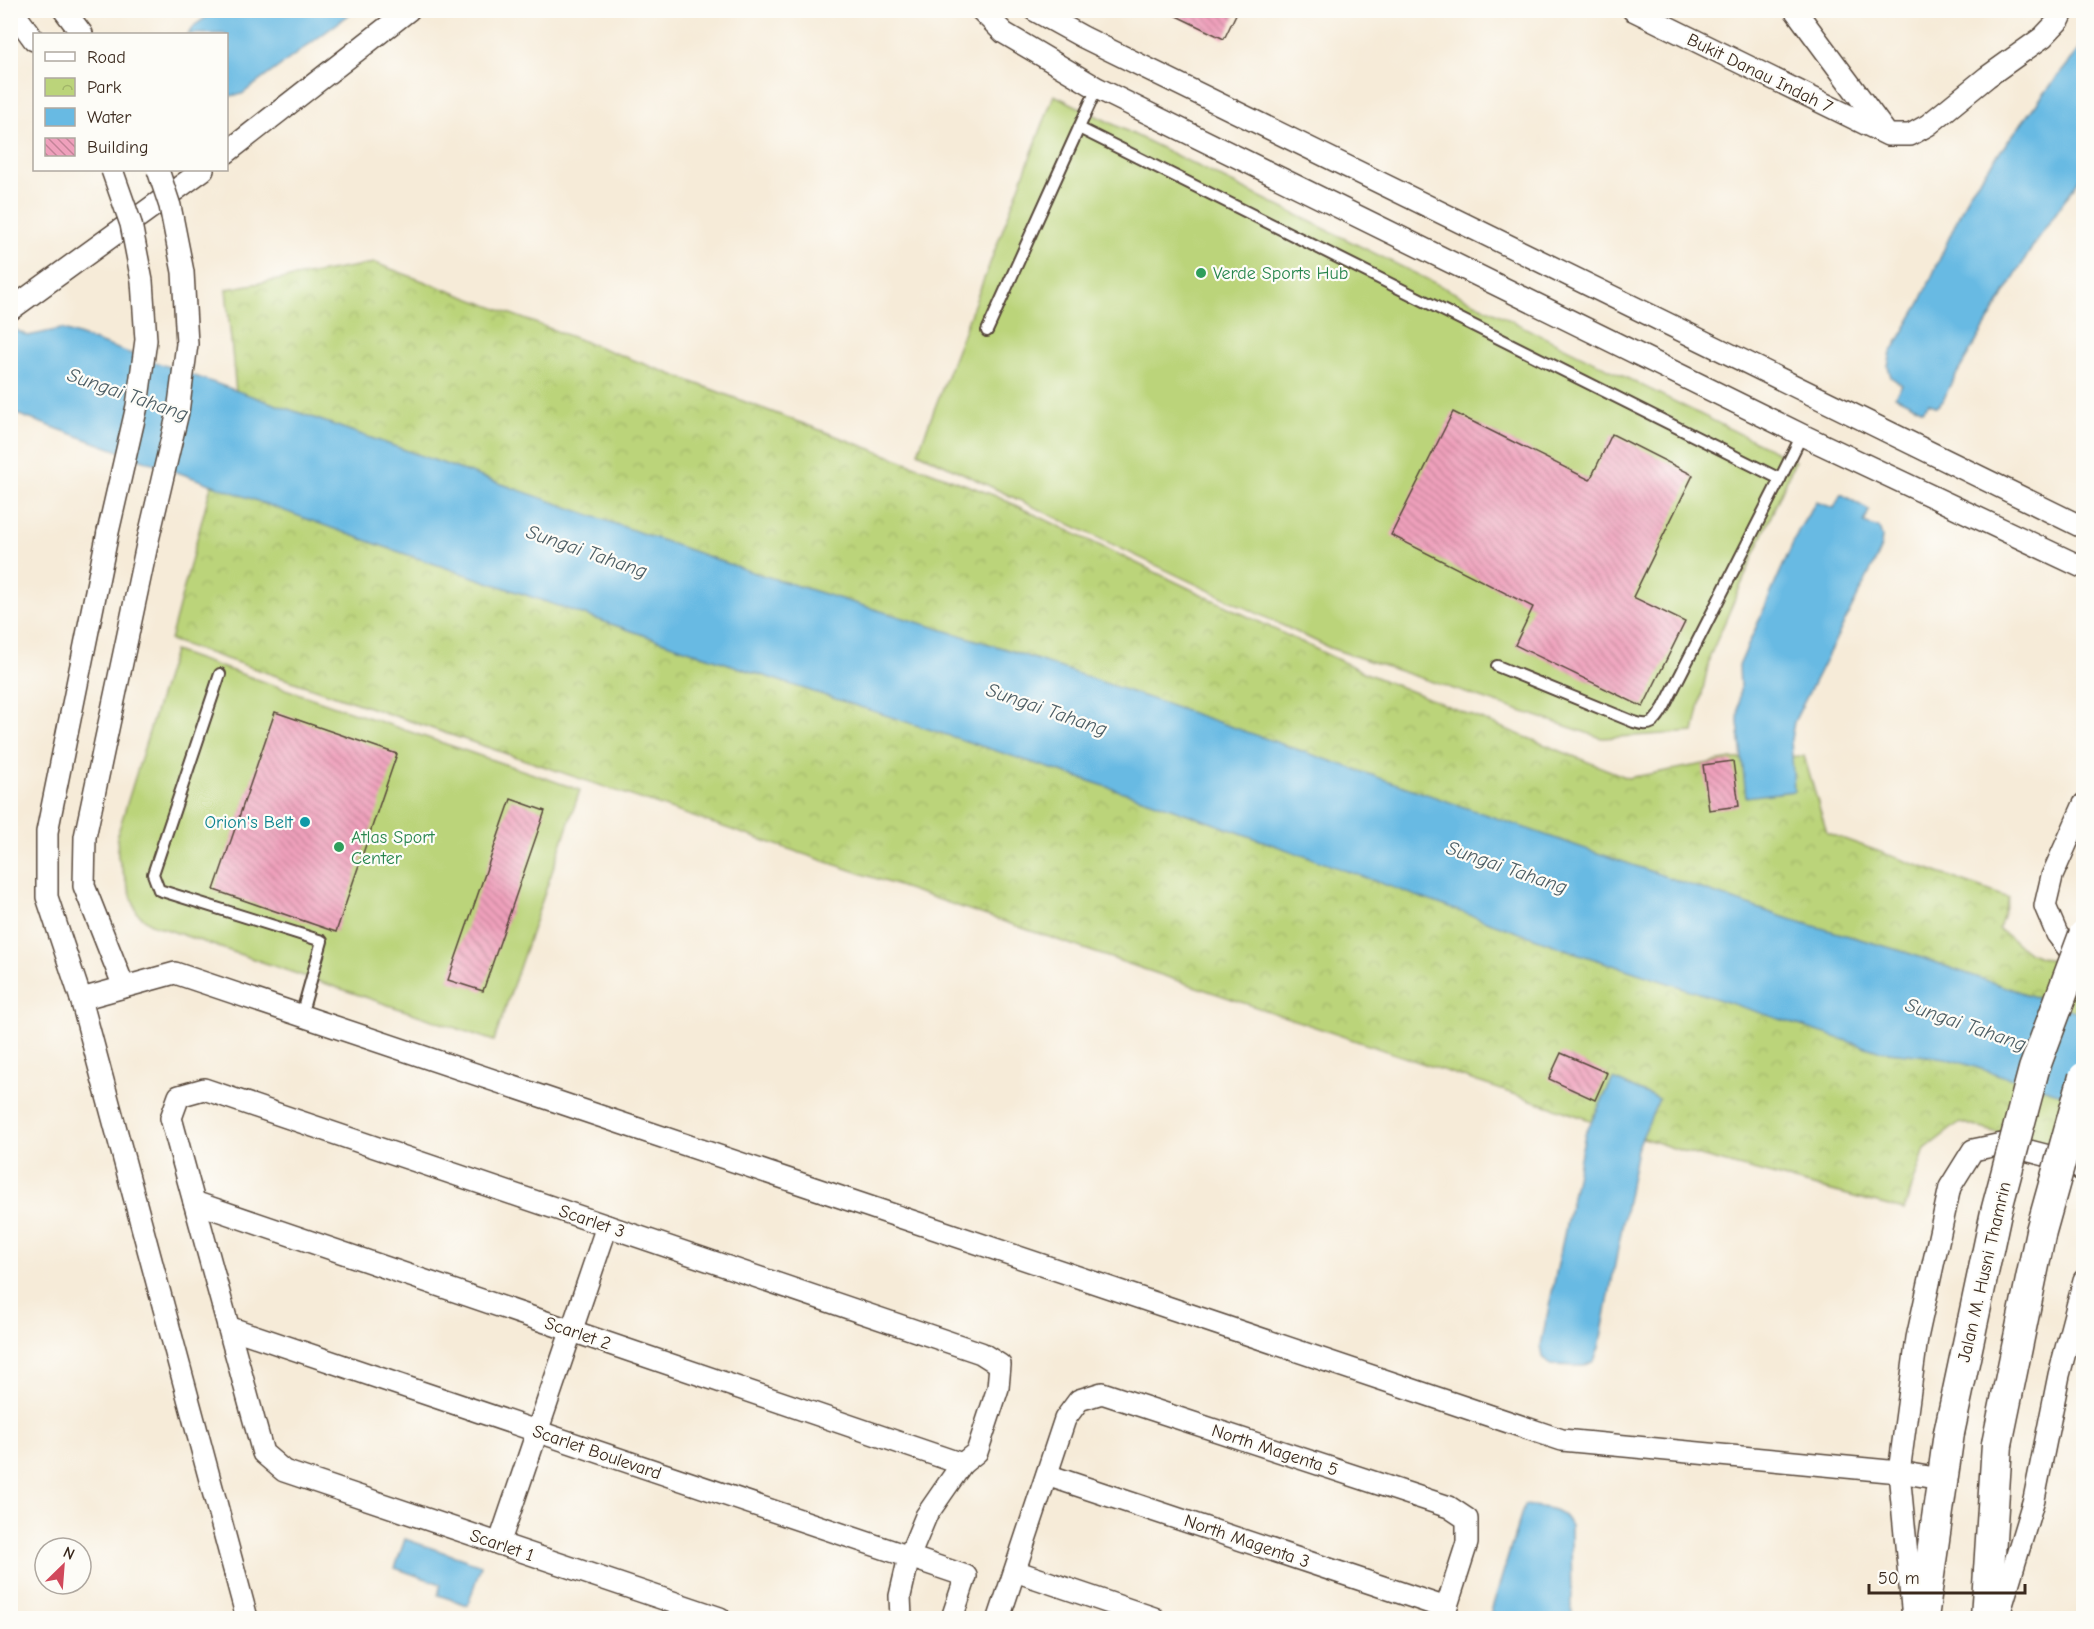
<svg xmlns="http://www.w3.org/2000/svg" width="2094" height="1629" font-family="'Comic Neue',sans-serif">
  <defs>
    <pattern id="park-crowns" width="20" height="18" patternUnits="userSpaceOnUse" patternTransform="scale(1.5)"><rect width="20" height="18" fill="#bbd47a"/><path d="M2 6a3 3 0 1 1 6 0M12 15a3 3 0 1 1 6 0" fill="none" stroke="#a2b669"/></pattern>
    <pattern id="building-back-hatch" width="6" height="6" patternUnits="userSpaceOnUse" patternTransform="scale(1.5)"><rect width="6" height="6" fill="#efa0bc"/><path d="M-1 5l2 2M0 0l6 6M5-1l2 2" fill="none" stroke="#c38398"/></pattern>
  </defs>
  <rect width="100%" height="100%" fill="#fdfcf7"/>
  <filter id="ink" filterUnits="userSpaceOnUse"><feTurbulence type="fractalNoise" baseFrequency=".0167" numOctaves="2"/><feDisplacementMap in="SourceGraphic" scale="12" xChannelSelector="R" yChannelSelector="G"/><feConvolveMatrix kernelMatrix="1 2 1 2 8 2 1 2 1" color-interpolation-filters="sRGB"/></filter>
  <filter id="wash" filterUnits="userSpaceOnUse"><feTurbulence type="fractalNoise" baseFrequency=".008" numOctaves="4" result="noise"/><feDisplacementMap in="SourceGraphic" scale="24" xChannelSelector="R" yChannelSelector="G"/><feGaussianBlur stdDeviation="1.35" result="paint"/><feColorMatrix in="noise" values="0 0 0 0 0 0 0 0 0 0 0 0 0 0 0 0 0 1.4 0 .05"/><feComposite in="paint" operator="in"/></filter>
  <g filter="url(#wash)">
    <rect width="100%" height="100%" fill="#f6ebd8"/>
    <path fill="url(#park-crowns)" stroke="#7b7f4c" stroke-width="1.5" d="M375,263L996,496L1368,674L1628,778L1731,759L1804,756L1827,833L2009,898L1999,929L2029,953L2083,971V1158L1960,1122L1925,1149L1904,1210L1685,1152L170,640L236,392L226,289Z"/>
    <g fill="#bbd47a" stroke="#7b7f4c" stroke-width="1.5">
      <path d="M1054,95L1795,461L1710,656L1694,732L1602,738L1330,648L918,452Z"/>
      <path d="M174,651L580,790L494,1041L151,924L137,913L118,857L117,836Z"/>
    </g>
    <g fill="#68bae3" stroke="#527280" stroke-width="1.5">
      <path d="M215,11V10L354,11L242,94L230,96L227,94L226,34H188L195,25Z"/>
      <path d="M2083,45V174L2033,246L1949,387L1943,401L1936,407L1929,403L1923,410L1895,396L1902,385L1891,377L1888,366L1891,353L1920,303L1969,193L2036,104Z"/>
      <path d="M10,327L28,336L61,329L752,572L1009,650L1786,918L1905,952L2083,1014V1101L1946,1058L1878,1051L1576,953L1151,801L752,672L376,544L11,412Z"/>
      <path d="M1841,494L1869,510L1864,523L1879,528L1882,537L1880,552L1794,722L1791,739L1794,791L1746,797L1738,722L1740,687L1739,666L1799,529L1816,502L1834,508Z"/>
      <path d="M1613,1079L1659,1099L1637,1149L1599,1348L1594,1361L1584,1366L1550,1365L1543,1357L1541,1345L1585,1134Z"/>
      <path d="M1524,1505C1544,1508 1562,1506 1571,1526L1572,1618H1489Z"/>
      <path d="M405,1539L481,1565L468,1605L438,1595L441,1584L395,1568Z"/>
    </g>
    <g id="blocks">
      <g fill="url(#building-back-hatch)">
        <path d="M1164,10H1238L1224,39Z"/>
        <path d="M1453,412L1590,480L1612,434L1693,475L1633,597L1685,622L1643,707L1515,645L1533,607L1391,535Z"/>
        <path d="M275,712L397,754L336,932L214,890Z"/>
        <path d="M1733,761L1739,806L1709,810L1703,765Z"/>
        <path d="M511,799L545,811L483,991L448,980Z"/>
        <path d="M1561,1053L1607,1073L1595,1100L1549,1079Z"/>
      </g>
    </g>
  </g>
  <g filter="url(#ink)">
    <use href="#blocks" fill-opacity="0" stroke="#57473a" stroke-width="1.5"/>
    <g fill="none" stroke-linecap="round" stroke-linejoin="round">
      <g stroke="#57473a" stroke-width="14">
        <g id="service">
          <path d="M1079,128L1780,479L1802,435"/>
          <path d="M987,331L1097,88"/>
          <path d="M1497,666L1634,722C1652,728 1655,722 1664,707L1780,479"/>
          <path d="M220,674L153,874L159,890L322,941L301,1016"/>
        </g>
      </g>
      <g stroke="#57473a" stroke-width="24">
        <g id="minor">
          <path d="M12,10L34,40"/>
          <path d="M64,10L82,34"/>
          <path d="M981,10L1004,33L1097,88L1802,435L2084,568"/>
          <path d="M1034,10L1083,37L2084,528"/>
          <path d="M1633,10L1888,135H1910L1928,125L1987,77L2043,37L2060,19L2064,10"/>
          <path d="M1795,10L1884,130"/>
          <path d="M226,153L409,10"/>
          <path d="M10,310L203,170"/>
          <path d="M2084,804L2052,876L2045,906L2057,934L2073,955L2084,958"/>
          <path d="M124,987L84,886L85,837L148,540"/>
          <path d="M81,999L47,897V832L108,532"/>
          <path d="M194,1202L962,1464"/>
          <path d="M228,1327L966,1576L952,1618"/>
          <path d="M1047,1475L1446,1608"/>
          <path d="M499,1544L607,1226"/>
          <path d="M1015,1571L1154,1618"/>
          <path d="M247,1618L81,999L175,973L1562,1440L1899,1472L1941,1479"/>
          <path d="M720,1618L284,1471L263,1453L171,1118L179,1096L204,1089L981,1353L1000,1365L998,1388L977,1452L962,1464L926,1516L909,1557L900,1596L901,1618"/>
          <path d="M999,1618L1065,1419L1079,1400L1102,1393L1449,1507L1467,1519V1543L1443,1618"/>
          <path d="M1913,1618L1899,1472L1917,1338L1950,1187L1973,1150L2002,1144L2072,1162L2084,1172"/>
          <path d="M1998,1618L2034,1499L2059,1375L2084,1280"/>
        </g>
      </g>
      <g stroke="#57473a" stroke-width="33">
        <g id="secondary">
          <path d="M1923,1618L1949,1433"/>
          <path d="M1986,1618L1997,1444"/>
        </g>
      </g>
      <use href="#service" stroke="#fff" stroke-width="10"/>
      <use href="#minor" stroke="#fff" stroke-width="21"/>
      <use href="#secondary" stroke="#fff" stroke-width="30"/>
      <g stroke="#57473a" stroke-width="24" stroke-linecap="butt">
        <g id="minor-bridge">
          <path d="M108,532L137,406L146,340L142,281L131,224L112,170"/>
          <path d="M148,540L178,412L187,344L183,272L170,206L158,170"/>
        </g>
      </g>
      <g stroke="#57473a" stroke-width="33" stroke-linecap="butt">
        <g id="secondary-bridge">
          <path d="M1949,1433L1996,1212L2034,1069L2084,935"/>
          <path d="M1997,1444L2041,1231L2084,1077"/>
        </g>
      </g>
      <use href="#minor-bridge" stroke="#fff" stroke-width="21"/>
      <use href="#secondary-bridge" stroke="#fff" stroke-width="30"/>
    </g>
  </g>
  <g fill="#2e9e5b" stroke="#fdfcf7" stroke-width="2">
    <circle cx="1201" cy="273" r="6"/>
    <circle cx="339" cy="847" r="6"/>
  </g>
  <circle fill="#0f9aa8" stroke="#fdfcf7" stroke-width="2" cx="305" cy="822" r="6"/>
  <g text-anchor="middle" stroke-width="4.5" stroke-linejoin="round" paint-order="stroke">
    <g font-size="18" fill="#3b2a1e" stroke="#fdfcf7">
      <text transform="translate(1760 73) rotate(26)" y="6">Bukit Danau Indah 7</text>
      <text transform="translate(592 1221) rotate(19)" y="6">Scarlet 3</text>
      <text transform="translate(1984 1272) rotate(-77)" y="6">Jalan M. Husni Thamrin</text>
      <text transform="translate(578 1333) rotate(19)" y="6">Scarlet 2</text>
      <text transform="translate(1275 1450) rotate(18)" y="6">North Magenta 5</text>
      <text transform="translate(597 1452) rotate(19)" y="6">Scarlet Boulevard</text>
      <text transform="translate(1247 1541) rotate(19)" y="6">North Magenta 3</text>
      <text transform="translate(502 1545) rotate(19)" y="6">Scarlet 1</text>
    </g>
    <g font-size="18" fill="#27864d" stroke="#fdfcf7" text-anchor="start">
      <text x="1213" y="279">Verde Sports Hub</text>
      <text x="351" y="843">Atlas Sport<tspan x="351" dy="21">Center</tspan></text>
    </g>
    <g font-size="18" fill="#0d838f" stroke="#fdfcf7" text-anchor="end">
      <text x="293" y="828">Orion's Belt</text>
    </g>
    <g font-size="20" font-style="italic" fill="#4b5c63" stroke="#fdfcf7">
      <text transform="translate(128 394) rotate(19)" y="7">Sungai Tahang</text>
      <text transform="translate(587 551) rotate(19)" y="7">Sungai Tahang</text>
      <text transform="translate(1047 709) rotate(19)" y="7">Sungai Tahang</text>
      <text transform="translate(1507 867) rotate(19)" y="7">Sungai Tahang</text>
      <text transform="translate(1966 1024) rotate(19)" y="7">Sungai Tahang</text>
    </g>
  </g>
  <rect width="2094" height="1629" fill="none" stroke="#fdfcf7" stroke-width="36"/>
  <rect x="33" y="33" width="195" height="138" fill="#fdfcf7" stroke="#afa8a0" stroke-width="1.5"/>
  <rect x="45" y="52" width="30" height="9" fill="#ffffff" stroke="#afa8a0" stroke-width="1.5"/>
  <text x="87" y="63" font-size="18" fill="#3b2a1e">Road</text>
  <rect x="45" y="78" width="30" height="18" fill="url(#park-crowns)" stroke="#afa8a0" stroke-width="1.5"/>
  <text x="87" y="93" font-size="18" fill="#3b2a1e">Park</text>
  <rect x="45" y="108" width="30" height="18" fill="#68bae3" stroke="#afa8a0" stroke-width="1.5"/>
  <text x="87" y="123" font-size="18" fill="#3b2a1e">Water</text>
  <rect x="45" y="138" width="30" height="18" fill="url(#building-back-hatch)" stroke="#afa8a0" stroke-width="1.5"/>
  <text x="87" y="153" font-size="18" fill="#3b2a1e">Building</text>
  <g transform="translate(63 1566) rotate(25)"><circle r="28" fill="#fdfcf7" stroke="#afa8a0" stroke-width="1.5"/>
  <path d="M0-4.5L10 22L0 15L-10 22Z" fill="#d1495b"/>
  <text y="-9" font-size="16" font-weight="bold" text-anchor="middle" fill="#3b2a1e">N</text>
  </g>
  <path d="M1869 1584v9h156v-9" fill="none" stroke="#3b2a1e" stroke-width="3"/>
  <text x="1878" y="1584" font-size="18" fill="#3b2a1e" stroke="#fdfcf7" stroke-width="4.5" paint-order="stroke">50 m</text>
</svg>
